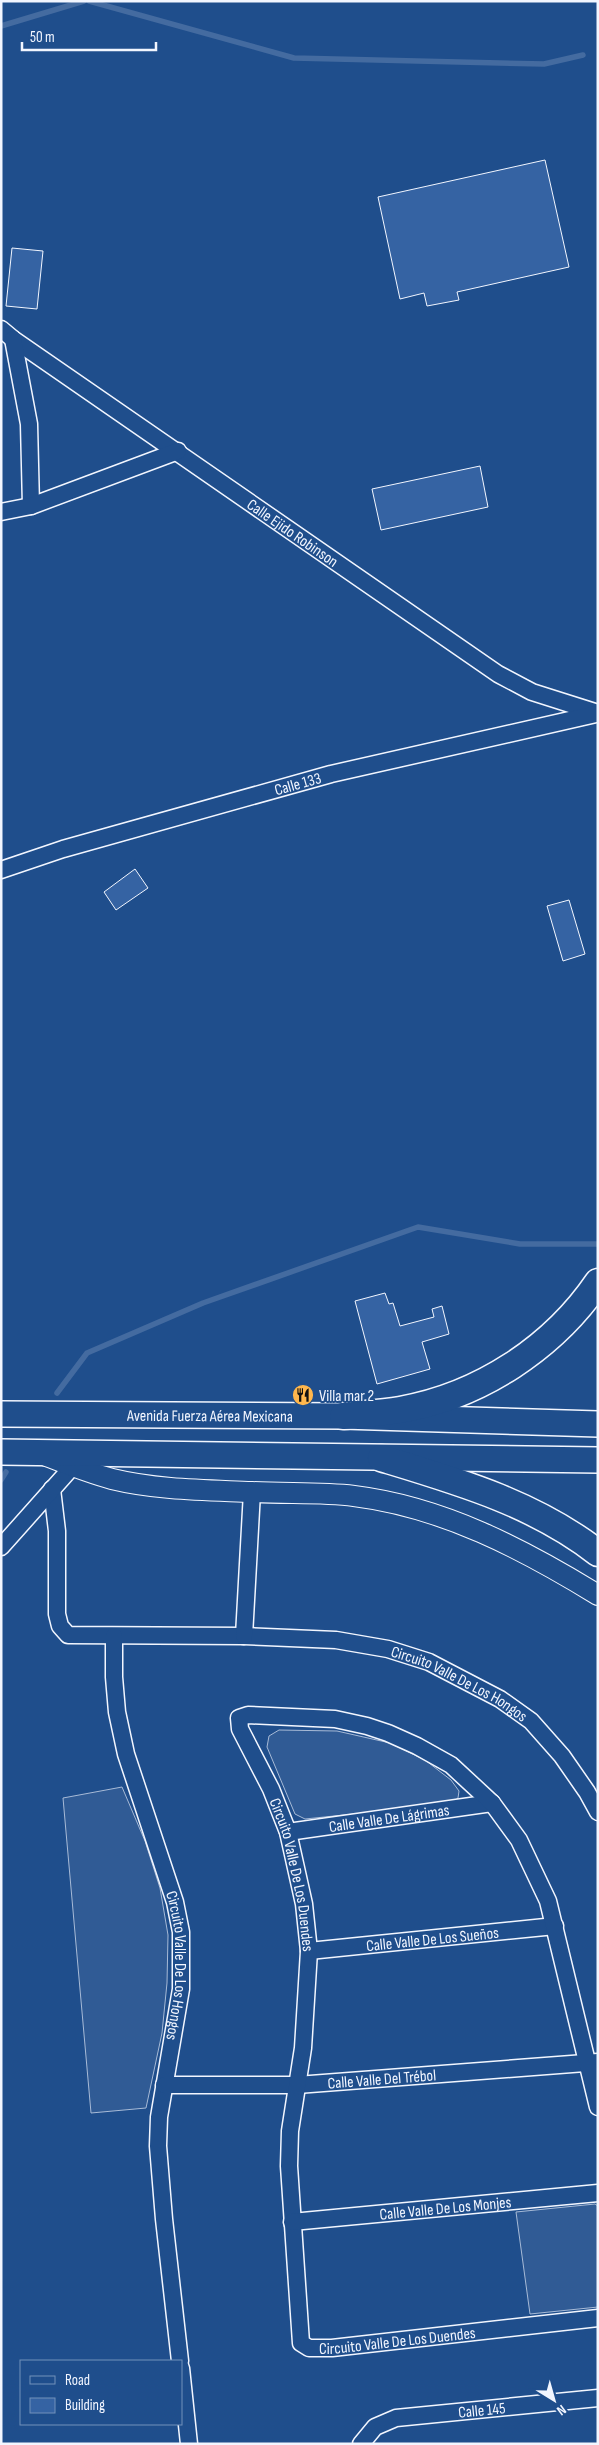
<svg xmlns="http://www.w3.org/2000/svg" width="599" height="2445" font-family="'Sofia Sans Condensed',sans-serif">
  <rect width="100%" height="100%" fill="#1f4e8c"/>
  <g fill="#305b95" stroke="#a8bbd7">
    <path d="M279,1730L337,1731L390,1743L425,1760L451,1780L459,1791L458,1798L450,1804L305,1819L295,1814L267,1747L269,1736Z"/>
    <path d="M122,1787L145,1841L160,1888L168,1935L167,1983L162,2033L146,2108L91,2113L63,1798Z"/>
    <path d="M595,2204L598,2206V2307L530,2314L516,2212Z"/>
  </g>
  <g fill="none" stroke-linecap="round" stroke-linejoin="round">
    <g stroke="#446ba0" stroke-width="5.5">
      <path d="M89,1L294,58L544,64L583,55"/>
      <path d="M1,26L84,1"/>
      <path d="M57,1393L87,1353L203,1303L418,1227L520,1244H598"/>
      <path d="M1,1480L6,1472"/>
    </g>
  </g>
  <g fill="#3563a3" stroke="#f2f6ff">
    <path d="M545,160L569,267L457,292L459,300L427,306L424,293L400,299L378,197Z"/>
    <path d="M12,248L43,251L37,309L6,306Z"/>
    <path d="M480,466L488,507L381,530L372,489Z"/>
    <path d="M135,869L148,888L116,910L104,892Z"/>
    <path d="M569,900L585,954L563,961L547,906Z"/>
    <path d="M385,1293L389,1304L393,1303L400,1326L434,1317L432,1309L442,1306L449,1334L422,1342L430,1369L377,1384L355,1301Z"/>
  </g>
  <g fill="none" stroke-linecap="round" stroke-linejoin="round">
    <g stroke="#f2f6ff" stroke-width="19">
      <g id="minor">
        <path id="s1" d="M1,329L13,339L498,674L532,692L598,713"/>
        <path d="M13,339L29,424L31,506"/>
        <path d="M1,512L31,506L178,451"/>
        <path id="s2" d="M1,870L63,849L331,774L596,714"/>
        <path id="s3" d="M52,1489L57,1531V1614L60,1626L68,1635L244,1636L336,1640L388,1649L429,1662L500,1699L531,1721L562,1756L587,1792L598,1812"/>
        <path d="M1,1547L73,1466"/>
        <path id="s4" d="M114,1636V1677L117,1712L126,1754L175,1902L181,1932V1989L159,2117L158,2146L164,2219L180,2361"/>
        <path d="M244,1636L252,1492"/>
        <path id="s5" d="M288,1832L492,1803"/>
        <path id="s6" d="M309,1951L555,1926"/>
        <path id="s7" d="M164,2085H297L598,2062"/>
        <path id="s8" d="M598,2107L548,1901L519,1840L492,1803L451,1765L417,1746L388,1733L367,1726L335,1719L248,1715L239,1718L240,1729L271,1789L288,1832L304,1904L309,1951L303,2048L290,2131L289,2166L301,2343L309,2348H332L598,2318"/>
        <path id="s9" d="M292,2222L598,2193"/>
        <path d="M181,2368L189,2444"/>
        <path id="s10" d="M361,2444L375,2427L396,2418L598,2398"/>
      </g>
    </g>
    <g stroke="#f2f6ff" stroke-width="22">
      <path id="tertiary" d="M44,1455C67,1464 89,1473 112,1479C157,1490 206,1490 252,1492C286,1494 321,1492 354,1496C443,1507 523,1549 598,1595"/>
    </g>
    <g stroke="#f2f6ff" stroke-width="28">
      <g id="primary">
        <path id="s11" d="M1,1414L343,1416L598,1424"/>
        <path d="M1,1452L598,1460"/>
      </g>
    </g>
    <g stroke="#f2f6ff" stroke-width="29">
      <g id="trunk">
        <path d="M343,1416C362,1414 382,1413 400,1410C480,1396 553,1348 598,1282"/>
        <path d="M381,1458C457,1481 534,1503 598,1553"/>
      </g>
    </g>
    <use href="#minor" stroke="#1f4e8c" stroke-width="16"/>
    <use href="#tertiary" stroke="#1f4e8c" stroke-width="20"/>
    <use href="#primary" stroke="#1f4e8c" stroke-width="25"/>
    <use href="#trunk" stroke="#1f4e8c" stroke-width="26"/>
  </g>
  <defs>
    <g id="restaurant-disc" transform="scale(1.125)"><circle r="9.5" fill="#ffb74d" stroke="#1f4e8c"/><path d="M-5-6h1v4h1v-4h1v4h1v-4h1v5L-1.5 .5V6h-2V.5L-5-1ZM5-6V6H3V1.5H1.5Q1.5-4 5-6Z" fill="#111"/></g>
  </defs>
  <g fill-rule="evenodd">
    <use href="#restaurant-disc" x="303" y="1395"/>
  </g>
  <g text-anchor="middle" stroke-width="4" stroke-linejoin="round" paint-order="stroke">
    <g font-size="16" fill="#f2f6ff" stroke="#1f4e8c">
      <text dy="6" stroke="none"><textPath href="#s1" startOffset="356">Calle Ejido Robinson</textPath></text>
      <text dy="6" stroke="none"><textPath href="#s2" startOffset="309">Calle 133</textPath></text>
      <text dy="6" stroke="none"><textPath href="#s11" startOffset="209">Avenida Fuerza Aérea Mexicana</textPath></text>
      <text dy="6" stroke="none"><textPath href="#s3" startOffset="550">Circuito Valle De Los Hongos</textPath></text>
      <text dy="6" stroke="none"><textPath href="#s5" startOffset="102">Calle Valle De Lágrimas</textPath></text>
      <text dy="6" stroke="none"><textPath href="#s8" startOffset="771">Circuito Valle De Los Duendes</textPath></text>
      <text dy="6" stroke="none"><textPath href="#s6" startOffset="124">Calle Valle De Los Sueños</textPath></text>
      <text dy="6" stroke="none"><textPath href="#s4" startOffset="339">Circuito Valle De Los Hongos</textPath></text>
      <text dy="6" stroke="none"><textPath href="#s7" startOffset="218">Calle Valle Del Trébol</textPath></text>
      <text dy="6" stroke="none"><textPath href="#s9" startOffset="154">Calle Valle De Los Monjes</textPath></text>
      <text dy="6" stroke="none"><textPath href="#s8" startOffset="1341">Circuito Valle De Los Duendes</textPath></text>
      <text dy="6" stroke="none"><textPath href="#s10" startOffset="131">Calle 145</textPath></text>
    </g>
    <g font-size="16" fill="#f2f6ff" stroke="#1f4e8c" text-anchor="start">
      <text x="319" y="1401">Villa mar 2</text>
    </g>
  </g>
  <rect width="599" height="2445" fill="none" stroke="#f2f6ff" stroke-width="5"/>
  <rect x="20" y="2360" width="162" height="65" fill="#1f4e8c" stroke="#7391ba"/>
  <rect x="30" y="2376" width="25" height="8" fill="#1f4e8c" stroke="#7391ba"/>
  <text x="65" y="2385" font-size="15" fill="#f2f6ff">Road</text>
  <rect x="30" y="2398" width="25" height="15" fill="#3563a3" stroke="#7391ba"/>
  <text x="65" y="2410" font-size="15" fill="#f2f6ff">Building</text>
  <g transform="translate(554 2400) rotate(143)" stroke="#1f4e8c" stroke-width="4" paint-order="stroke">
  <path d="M0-4L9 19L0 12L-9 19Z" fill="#f2f6ff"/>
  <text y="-8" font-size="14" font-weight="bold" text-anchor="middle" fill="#f2f6ff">N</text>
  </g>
  <path d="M22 42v8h134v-8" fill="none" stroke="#f2f6ff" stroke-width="2.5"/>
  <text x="30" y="42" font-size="15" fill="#f2f6ff" stroke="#1f4e8c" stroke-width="4" paint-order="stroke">50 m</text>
</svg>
